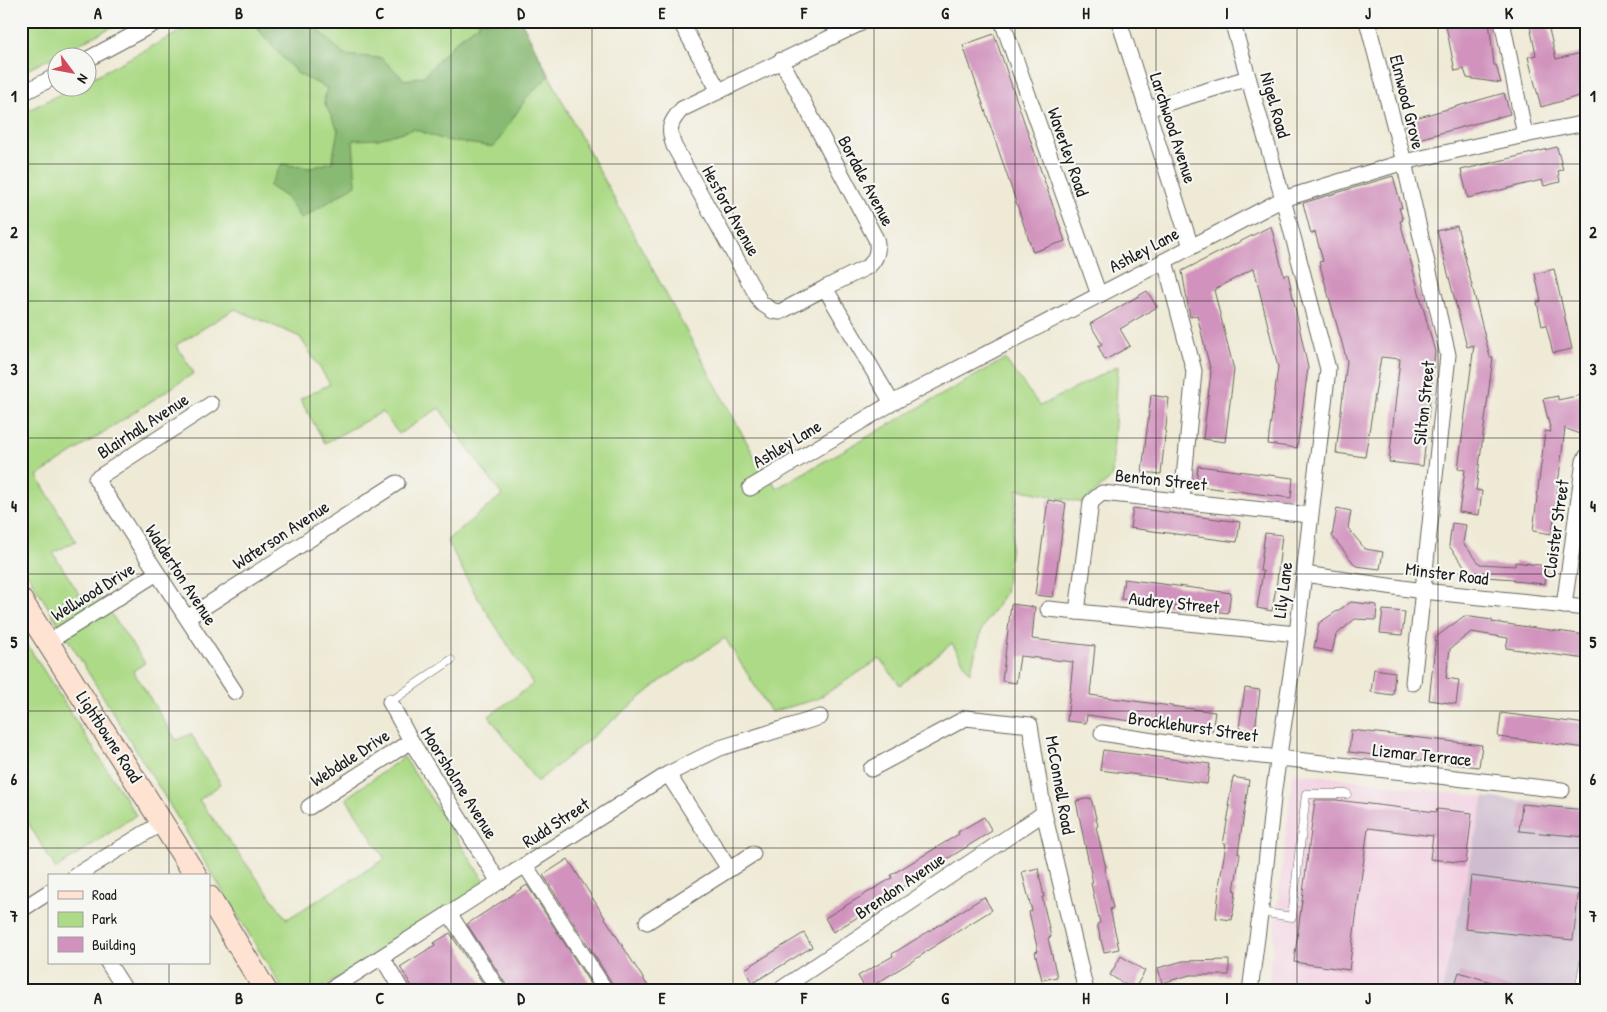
<svg xmlns="http://www.w3.org/2000/svg" width="1607" height="1012" font-family="'Patrick Hand',sans-serif">
  <rect width="100%" height="100%" fill="#f6f6f2"/>
  <filter id="ink" filterUnits="userSpaceOnUse"><feTurbulence type="fractalNoise" baseFrequency=".02" numOctaves="2"/><feDisplacementMap in="SourceGraphic" scale="10" xChannelSelector="R" yChannelSelector="G"/><feConvolveMatrix kernelMatrix="1 2 1 2 8 2 1 2 1" color-interpolation-filters="sRGB"/></filter>
  <filter id="wash" filterUnits="userSpaceOnUse"><feTurbulence type="fractalNoise" baseFrequency=".0096" numOctaves="4" result="noise"/><feDisplacementMap in="SourceGraphic" scale="20" xChannelSelector="R" yChannelSelector="G"/><feGaussianBlur stdDeviation="1.12" result="paint"/><feColorMatrix in="noise" values="0 0 0 0 0 0 0 0 0 0 0 0 0 0 0 0 0 1.4 0 .05"/><feComposite in="paint" operator="in"/></filter>
  <g filter="url(#wash)">
    <rect width="100%" height="100%" fill="#efead6"/>
    <path fill="#f2cfe1" d="M1293,772L1484,797L1442,991H1273L1268,987Z"/>
    <path fill="#cfbdcf" d="M1484,797L1586,807V991H1442Z"/>
    <g fill="#acda86" stroke="#647b51">
      <path d="M21,21H124L21,73Z"/>
      <path d="M200,21H521L583,141L757,461L777,488L1005,359L1040,406L1118,366L1112,477L1083,503L1018,489L1005,593L982,629L970,673L952,643L900,685L880,659L817,699L771,712L725,638L662,680L537,782L489,716L533,684L474,592L447,540L502,495L439,408L399,434L382,412L325,443L300,399L330,384L300,337L235,309L176,345L194,373L37,476L76,541L53,553L80,595L96,592L145,663L133,671L176,740L191,734L221,784L199,800L287,919L385,859L346,798L404,757L487,885L317,991H284L21,563V114L72,88H88V80Z"/>
      <path d="M21,635L136,815L56,869L21,811Z"/>
    </g>
    <path fill="#89ba73" stroke="#526b48" d="M267,21H290L317,28L344,55L381,58L405,80L424,76L457,40L479,24V21H521L549,76L527,97L494,147L444,140L414,129L378,139L353,140L356,185L301,219L286,197L269,186L282,164L310,168L332,162L338,130L324,102L327,88L298,74L280,55L257,28Z"/>
    <g id="blocks">
      <g fill="#d193bd">
        <path d="M1445,21H1489L1494,65H1496L1501,83L1467,78L1464,69L1455,71Z"/>
        <path d="M1529,21H1547L1556,59L1586,52V94L1541,107L1528,57L1536,55Z"/>
        <path d="M994,34L1065,241L1033,252L963,45Z"/>
        <path d="M1504,93L1510,114L1411,141L1405,121Z"/>
        <path d="M1557,147L1563,170L1558,171L1560,182L1544,186L1542,180L1468,198L1461,170Z"/>
        <path d="M1393,176L1402,208H1399L1403,220L1400,221L1435,352L1423,466L1389,462L1400,359L1381,357L1365,457L1336,453L1347,361L1319,262L1323,261L1315,232L1311,234L1303,203Z"/>
        <path d="M1271,226L1284,276L1288,274L1308,368L1297,448L1268,444L1278,367L1254,268L1214,290L1234,370L1225,442L1203,439L1211,372L1197,315L1190,317L1182,271Z"/>
        <path d="M1457,226L1490,357H1493L1476,490L1482,491L1479,515L1459,512L1465,470L1458,469L1474,345L1467,347L1437,231Z"/>
        <path d="M1554,269L1572,349L1553,353L1546,325L1542,326L1537,302L1541,301L1535,274Z"/>
        <path d="M1147,291L1157,307L1120,329L1130,346L1105,360L1098,346L1102,344L1090,324Z"/>
        <path d="M1586,394V437L1565,428L1552,534L1533,531L1545,431L1551,432L1543,399L1558,396V400Z"/>
        <path d="M1151,395L1169,398L1161,474L1142,472Z"/>
        <path d="M1198,466L1293,478L1291,498L1196,486Z"/>
        <path d="M1048,500L1066,503L1053,597L1035,595Z"/>
        <path d="M1133,508L1240,522L1237,542L1130,528Z"/>
        <path d="M1337,508L1351,511L1348,528L1365,549L1383,552L1380,569L1356,566L1332,536Z"/>
        <path d="M1452,523L1466,525L1463,543L1480,564L1515,566V562L1547,566L1545,584L1513,581L1514,579L1472,576L1449,546Z"/>
        <path d="M1265,533L1282,535L1277,581L1272,611L1257,608L1263,571H1260Z"/>
        <path d="M1124,579L1231,593L1228,613L1121,599Z"/>
        <path d="M1351,602L1377,605L1376,620L1355,619L1336,635L1332,652L1314,648L1319,623Z"/>
        <path d="M1011,604L1035,607L1032,639L1095,646L1090,695L1215,712L1212,732L1087,715L1086,723L1067,721L1073,662L1020,656L1016,683L1002,681Z"/>
        <path d="M1383,610L1405,612L1402,635L1380,633Z"/>
        <path d="M1464,616L1492,620V622L1586,635V659L1506,648L1508,638L1471,632L1450,649L1446,678L1459,680L1456,704L1429,700L1436,637Z"/>
        <path d="M1374,669L1395,672L1393,695L1371,692Z"/>
        <path d="M1245,688L1260,690L1255,731L1239,728Z"/>
        <path d="M1501,713L1586,724V748L1498,737Z"/>
        <path d="M1351,730L1482,745L1479,767L1349,752Z"/>
        <path d="M1103,750L1210,764L1207,784L1100,770Z"/>
        <path d="M1233,777L1249,780L1238,853L1240,854L1234,891H1236L1232,920L1216,918L1220,880L1226,844H1223L1230,806H1228Z"/>
        <path d="M1091,798L1098,826L1096,827L1106,868H1104L1113,908L1110,909L1119,949L1104,952L1097,924L1100,923L1091,883H1093L1076,801Z"/>
        <path d="M1315,800H1336L1436,812L1437,809L1472,813L1466,863L1430,859L1433,836L1368,828L1349,970L1294,962Z"/>
        <path d="M1522,804L1586,810V837L1519,831Z"/>
        <path d="M984,817L992,831L891,894L893,896L833,932L825,918L892,878L891,875L959,834L958,832Z"/>
        <path d="M568,859L651,991H615L614,986L543,875Z"/>
        <path d="M1038,868L1044,897H1042L1051,937L1048,938L1057,977L1042,980L1035,952L1038,951L1029,912L1032,911L1022,872Z"/>
        <path d="M1471,876L1579,890L1573,940L1465,929Z"/>
        <path d="M527,885L595,991H508L507,986L467,924Z"/>
        <path d="M984,897L992,910L925,952V953L866,990L858,976L893,956L892,954Z"/>
        <path d="M450,933L488,991H415L400,967L435,945L434,943Z"/>
        <path d="M804,933L812,947L753,983L745,969Z"/>
        <path d="M1121,956L1145,971L1134,990L1110,975Z"/>
        <path d="M1229,960V975H1190L1162,983L1158,968L1183,961Z"/>
        <path d="M1459,972L1510,988V991H1453Z"/>
      </g>
    </g>
  </g>
  <g filter="url(#ink)">
    <use href="#blocks" fill-opacity="0" stroke="#66645d" stroke-width="1"/>
    <g fill="none" stroke-linecap="round" stroke-linejoin="round">
      <g stroke="#66645d" stroke-width="9">
        <g id="service">
          <path d="M390,702L451,660"/>
          <path d="M1260,912L1292,917L1306,794H1347"/>
          <path d="M1579,991L1586,951"/>
        </g>
      </g>
      <g stroke="#66645d" stroke-width="17">
        <g id="minor">
          <path d="M680,21L719,91"/>
          <path d="M1002,21L1099,295"/>
          <path d="M1119,21L1191,247"/>
          <path d="M1232,21L1283,199L1328,369L1297,634L1274,789L1263,892L1250,991"/>
          <path d="M1367,21L1404,162L1448,355L1413,683"/>
          <path d="M1502,21L1525,135"/>
          <path d="M88,59L159,21"/>
          <path d="M781,60L876,239C879,249 877,258 869,266L825,288L892,403"/>
          <path d="M21,94L58,75"/>
          <path d="M1147,109L1248,78"/>
          <path d="M1165,261L1194,371L1182,500"/>
          <path d="M825,288L780,312L773,311L761,303L674,146C668,129 669,123 682,109L865,21"/>
          <path d="M211,404L96,479L235,692"/>
          <path d="M750,488L892,403L1283,199L1404,162L1525,135L1586,123"/>
          <path d="M1304,574L1423,591L1586,608"/>
          <path d="M1564,606L1584,461L1586,457"/>
          <path d="M1048,609L1297,634"/>
          <path d="M1077,612L1091,502L1102,493L1310,515"/>
          <path d="M187,618L397,483"/>
          <path d="M48,642L157,573"/>
          <path d="M390,702L411,741L499,882"/>
          <path d="M1102,733L1217,751L1562,790"/>
          <path d="M871,769L966,718L1030,725L1044,813L1086,991"/>
          <path d="M668,774L729,869"/>
          <path d="M309,807L411,741"/>
          <path d="M525,865L606,991"/>
          <path d="M75,876L163,822"/>
          <path d="M21,910L49,892"/>
          <path d="M449,913L499,991"/>
          <path d="M647,922L753,854"/>
          <path d="M382,957L402,991"/>
          <path d="M108,963L126,991"/>
          <path d="M328,991L668,774L720,748L820,717"/>
          <path d="M778,991L1044,813"/>
        </g>
      </g>
      <g stroke="#66645d" stroke-width="24">
        <g id="secondary">
          <path d="M21,600L196,876"/>
          <path d="M209,897L266,991"/>
        </g>
      </g>
      <use href="#service" stroke="#fff" stroke-width="8"/>
      <use href="#minor" stroke="#fff" stroke-width="15"/>
      <use href="#secondary" stroke="#fee3d2" stroke-width="22"/>
    </g>
  </g>
  <path fill="none" stroke="#1c1c1c" stroke-width="1" stroke-opacity="0.55" d="M169,21V876M310,21V991M451,21V991M592,21V991M733,21V991M874,21V991M1015,21V991M1156,21V991M1297,21V991M1438,21V991M21,164H1586M21,301H1586M21,438H1586M21,574H1586M21,711H1586M21,848H1586M169,963V991"/>
  <g text-anchor="middle" stroke-width="4.5" stroke-linejoin="round" paint-order="stroke">
    <g font-size="18" fill="#1c1c1c" stroke="#f6f6f2">
      <text transform="translate(1407 102) rotate(76)" y="6">Elmwood Grove</text>
      <text transform="translate(1275 105) rotate(74)" y="6">Nigel Road</text>
      <text transform="translate(1173 128) rotate(72)" y="6">Larchwood Avenue</text>
      <text transform="translate(1068 152) rotate(71)" y="6">Waverley Road</text>
      <text transform="translate(866 181) rotate(62)" y="6">Bordale Avenue</text>
      <text transform="translate(731 211) rotate(61)" y="6">Hesford Avenue</text>
      <text transform="translate(1144 250) rotate(-28)" y="6">Ashley Lane</text>
      <text transform="translate(1424 403) rotate(-84)" y="6">Silton Street</text>
      <text transform="translate(143 426) rotate(-33)" y="6">Blairhall Avenue</text>
      <text transform="translate(787 444) rotate(-31)" y="6">Ashley Lane</text>
      <text transform="translate(1161 480) rotate(6)" y="6">Benton Street</text>
      <text transform="translate(1556 529) rotate(-82)" y="6">Cloister Street</text>
      <text transform="translate(281 535) rotate(-33)" y="6">Waterson Avenue</text>
      <text transform="translate(1447 574) rotate(7)" y="6">Minster Road</text>
      <text transform="translate(181 575) rotate(57)" y="6">Walderton Avenue</text>
      <text transform="translate(1283 590) rotate(-83)" y="6">Lily Lane</text>
      <text transform="translate(93 592) rotate(-32)" y="6">Wellwood Drive</text>
      <text transform="translate(1174 603) rotate(6)" y="6">Audrey Street</text>
      <text transform="translate(1193 727) rotate(8)" y="6">Brocklehurst Street</text>
      <text transform="translate(109 737) rotate(57)" y="6">Lightbowne Road</text>
      <text transform="translate(1422 755) rotate(6)" y="6">Lizmar Terrace</text>
      <text transform="translate(350 758) rotate(-33)" y="6">Webdale Drive</text>
      <text transform="translate(459 783) rotate(58)" y="6">Moorsholme Avenue</text>
      <text transform="translate(1060 785) rotate(80)" y="6">McConnell Road</text>
      <text transform="translate(556 823) rotate(-33)" y="6">Rudd Street</text>
      <text transform="translate(900 886) rotate(-34)" y="6">Brendon Avenue</text>
    </g>
  </g>
  <rect width="1607" height="1012" fill="none" stroke="#f6f6f2" stroke-width="55"/>
  <rect x="48" y="874" width="162" height="90" fill="#f6f6f2" stroke="#9f9f9c"/>
  <rect x="58" y="891" width="25" height="8" fill="#fee3d2" stroke="#9f9f9c"/>
  <text x="92" y="900" font-size="15" fill="#1c1c1c">Road</text>
  <rect x="58" y="912" width="25" height="15" fill="#acda86" stroke="#9f9f9c"/>
  <text x="92" y="924" font-size="15" fill="#1c1c1c">Park</text>
  <rect x="58" y="937" width="25" height="15" fill="#d193bd" stroke="#9f9f9c"/>
  <text x="92" y="950" font-size="15" fill="#1c1c1c">Building</text>
  <g transform="translate(72 72) rotate(122)"><circle r="24" fill="#f6f6f2" stroke="#9f9f9c"/>
  <path d="M0-4L9 19L0 12L-9 19Z" fill="#d1495b"/>
  <text y="-8" font-size="14" font-weight="bold" text-anchor="middle" fill="#1c1c1c">N</text>
  </g>
  <rect x="28" y="28" width="1552" height="956" fill="none" stroke="#1c1c1c" stroke-width="2"/>
  <g font-size="16" text-anchor="middle" font-weight="bold" fill="#1c1c1c">
    <text x="98" y="19">A</text>
    <text x="239" y="19">B</text>
    <text x="380" y="19">C</text>
    <text x="521" y="19">D</text>
    <text x="662" y="19">E</text>
    <text x="804" y="19">F</text>
    <text x="945" y="19">G</text>
    <text x="1086" y="19">H</text>
    <text x="1227" y="19">I</text>
    <text x="1368" y="19">J</text>
    <text x="1509" y="19">K</text>
    <text x="14" y="102">1</text>
    <text x="1593" y="102">1</text>
    <text x="14" y="238">2</text>
    <text x="1593" y="238">2</text>
    <text x="14" y="375">3</text>
    <text x="1593" y="375">3</text>
    <text x="14" y="512">4</text>
    <text x="1593" y="512">4</text>
    <text x="14" y="648">5</text>
    <text x="1593" y="648">5</text>
    <text x="14" y="785">6</text>
    <text x="1593" y="785">6</text>
    <text x="14" y="922">7</text>
    <text x="1593" y="922">7</text>
    <text x="98" y="1004">A</text>
    <text x="239" y="1004">B</text>
    <text x="380" y="1004">C</text>
    <text x="521" y="1004">D</text>
    <text x="662" y="1004">E</text>
    <text x="804" y="1004">F</text>
    <text x="945" y="1004">G</text>
    <text x="1086" y="1004">H</text>
    <text x="1227" y="1004">I</text>
    <text x="1368" y="1004">J</text>
    <text x="1509" y="1004">K</text>
  </g>
</svg>
